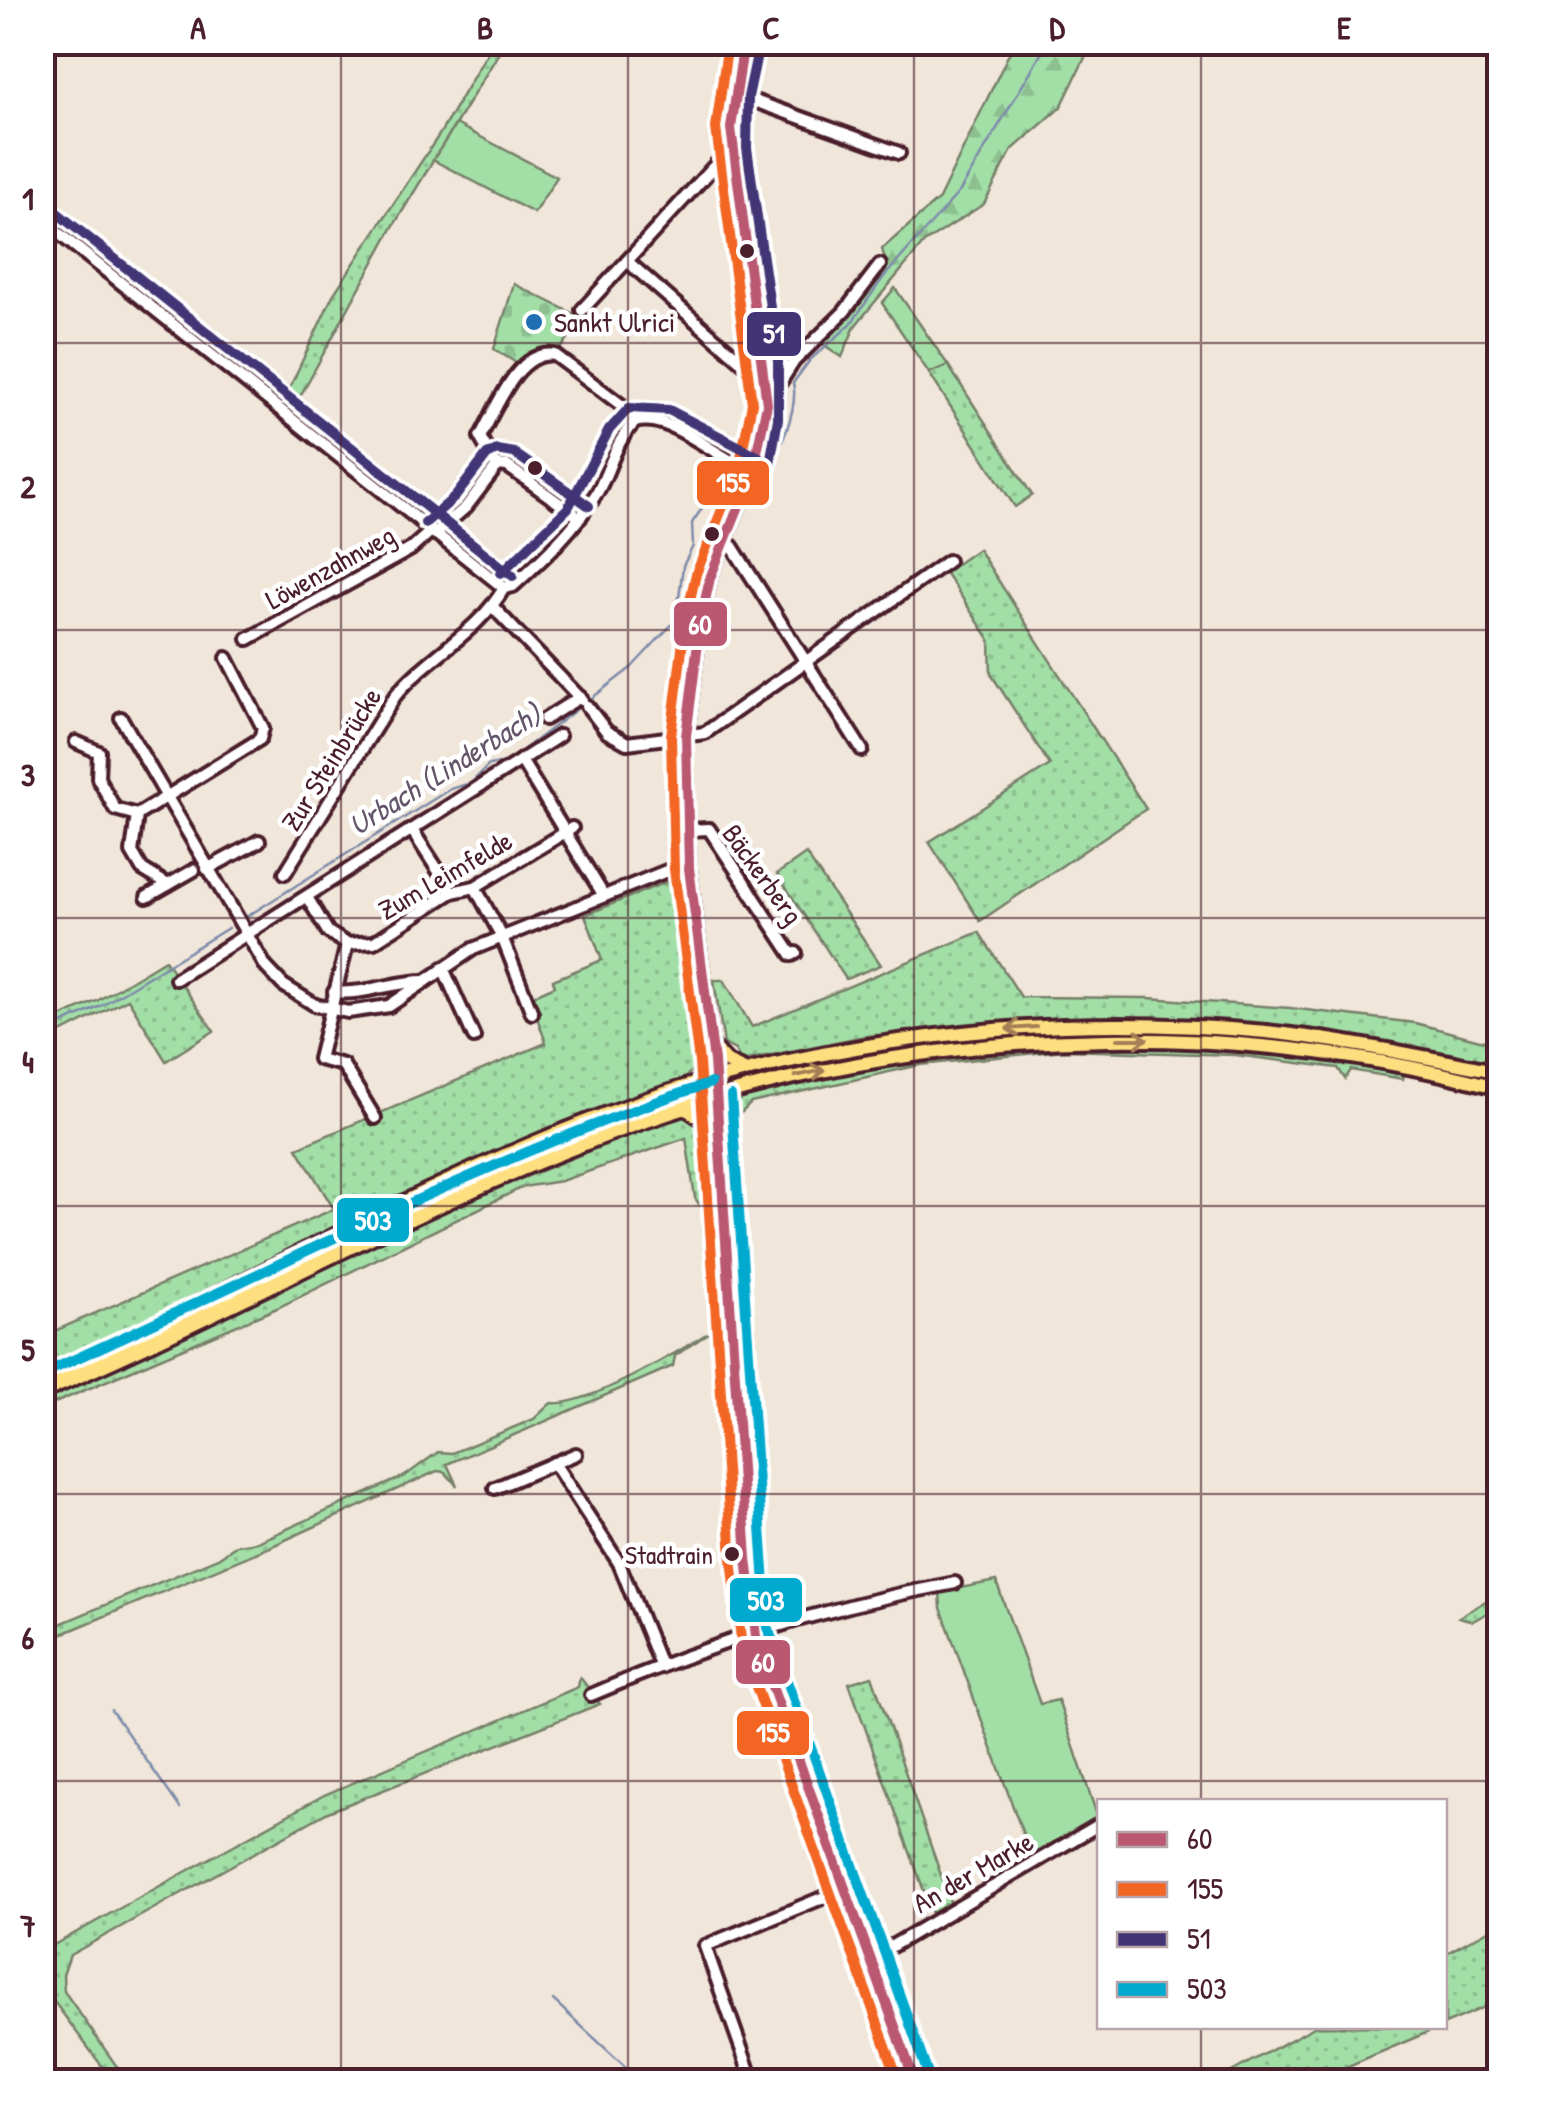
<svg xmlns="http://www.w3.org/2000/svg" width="1542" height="2124" font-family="'Patrick Hand',sans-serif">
  <defs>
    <pattern id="grass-dots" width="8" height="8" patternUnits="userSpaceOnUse" patternTransform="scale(2.5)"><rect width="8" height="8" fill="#a2dfa7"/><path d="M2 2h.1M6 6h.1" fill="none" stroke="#8dbf90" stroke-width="1.8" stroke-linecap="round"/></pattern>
    <pattern id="forest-firs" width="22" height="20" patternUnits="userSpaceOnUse" patternTransform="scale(2.5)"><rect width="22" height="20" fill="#a2dfa7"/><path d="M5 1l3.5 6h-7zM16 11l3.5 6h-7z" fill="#8dbf90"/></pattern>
    <pattern id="cemetery-stones" width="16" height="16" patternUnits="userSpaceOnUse" patternTransform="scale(2.5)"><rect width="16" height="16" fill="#a2dfa7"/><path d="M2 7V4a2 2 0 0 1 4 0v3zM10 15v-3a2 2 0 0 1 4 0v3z" fill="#8dbf90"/></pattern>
  </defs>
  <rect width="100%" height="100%" fill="#f0e6d9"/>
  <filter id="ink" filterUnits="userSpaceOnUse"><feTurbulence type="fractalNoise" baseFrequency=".01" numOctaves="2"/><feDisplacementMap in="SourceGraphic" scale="20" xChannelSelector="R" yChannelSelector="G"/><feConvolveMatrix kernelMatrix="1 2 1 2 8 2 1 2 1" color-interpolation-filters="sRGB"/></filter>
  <g filter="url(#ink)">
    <g fill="url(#grass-dots)" stroke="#767f69" stroke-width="2.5">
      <path d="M493,43H505L394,225L298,400L293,395L283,402L333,295L441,132Z"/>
      <path d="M948,365L1032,495L1015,507L929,373Z"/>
      <path d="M978,549L1146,809L980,921L929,842L1050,765L991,674L990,640L945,572Z"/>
      <path d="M806,854L881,965L846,979L777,874Z"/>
      <path d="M666,882L678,889L696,1064C683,1096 579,1118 542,1133C373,1206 208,1291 43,1371V1336L334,1209L297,1148L546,1043L530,997L555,986L553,980L602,960L585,915Z"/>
      <path d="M979,932L1021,997L1148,998L1290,1008L1415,1023L1499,1045V1066L1389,1044L1098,1019L865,1036L741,1061L735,1050L724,1044L714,980H724L752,1027Z"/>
      <path d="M165,960L214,1031L166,1061L128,999L43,1042L42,1025L97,1001Z"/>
      <path d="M1005,1034V1038L920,1047L742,1085C759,1064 965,1038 1005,1034Z"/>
      <path d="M1169,1045L1290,1054L1404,1073L1403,1079L1351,1070L1345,1079L1338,1068L1235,1055L1064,1050L920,1065L751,1103L735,1119L740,1322L720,1325L675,1356L673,1366L447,1464L457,1486L445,1472L437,1471L270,1547L43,1642V1631L218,1558L237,1545L258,1542L405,1476L438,1452L452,1453L534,1419L551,1403C585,1408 682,1350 714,1329L719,1308L713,1237L711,1222L695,1198L686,1138L561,1181L523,1187L277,1308L43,1408V1397C218,1321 388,1231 565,1161C625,1137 687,1110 750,1093C887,1057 1027,1046 1169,1045Z"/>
      <path d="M1499,1593V1606L1473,1621L1459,1617Z"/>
      <path d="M872,1676L952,1907L933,1916L849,1683Z"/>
      <path d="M580,1677L600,1704L328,1812L70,1955L63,1975L64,1991L127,2081H113L43,1987V1951L324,1795L578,1687Z"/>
      <path d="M1499,1924V2001L1445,2024V1954Z"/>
      <path d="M1314,2027V2026L1440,2027L1313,2081H1215Z"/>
    </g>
    <path fill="url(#forest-firs)" stroke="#767f69" stroke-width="2.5" d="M1014,43H1092L1061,107L1012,150L984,204L924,243L855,326L842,357L818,341L846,317L886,263L882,249L939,199Z"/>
    <path fill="url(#cemetery-stones)" stroke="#767f69" stroke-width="2.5" d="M514,284L582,318L558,353L532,352L518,364L494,349Z"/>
    <g fill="#a2dfa7" stroke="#767f69" stroke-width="2.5">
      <path d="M456,124L557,177L534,213L433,160Z"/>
      <path d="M895,288L948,365L929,373L882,303Z"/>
      <path d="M996,1581L1040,1704L1058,1700L1099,1821L1032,1859L941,1608L940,1592Z"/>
    </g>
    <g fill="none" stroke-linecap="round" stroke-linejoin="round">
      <g stroke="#7e8baa" stroke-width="2.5">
        <path d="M763,476C779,457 799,407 793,383L810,360L850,325L883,278L960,191L1048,42"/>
        <path d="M588,701L631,668L676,620L683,566L693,546L692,523L707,501L728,497"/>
        <path d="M246,917L450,789L471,783L489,765L507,762L581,706"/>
        <path d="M42,1033L99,1007L228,928"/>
        <path d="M111,1710L180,1808"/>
        <path d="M553,2000L642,2082"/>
      </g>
      <g stroke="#4a1f2b" stroke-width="18">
        <g id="minor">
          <path d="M744,42L737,66L731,128L767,404L753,471L710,578L701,619L686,736V790L689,868L714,1061L747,1558L757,1645L915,2082"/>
          <path d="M732,93L899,153"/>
          <path d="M42,220L504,588"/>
          <path d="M627,261L765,382"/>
          <path d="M582,310L718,162L733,157"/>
          <path d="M767,403L794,361L844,312L880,265"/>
          <path d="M497,467L480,437C496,410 517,349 555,355L641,420"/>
          <path d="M435,534L466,507L498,465L507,466L580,518"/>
          <path d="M723,542L732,546L862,750"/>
          <path d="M504,588L513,586C545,557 576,528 598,491C611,468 615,441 635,422C670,411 717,460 753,471"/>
          <path d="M493,607L582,700"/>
          <path d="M248,639L411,549L431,531"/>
          <path d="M587,706L607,732L627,743L705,733L948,561"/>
          <path d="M121,718L266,967L283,985L315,1005L348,1012L389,1006L473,949L669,870L689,868"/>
          <path d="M545,719L580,697"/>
          <path d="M76,742L99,752L98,778L115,809L137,815L260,739L263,728L227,658"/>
          <path d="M521,760L604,896"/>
          <path d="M137,815L132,852L142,869L168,885"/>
          <path d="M412,830L452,892"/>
          <path d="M687,830L709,829L792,955L796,953"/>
          <path d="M207,869L259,841"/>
          <path d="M285,873L395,696C429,655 477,634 504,588"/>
          <path d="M475,887L502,937L532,1013"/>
          <path d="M147,897L194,870"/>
          <path d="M307,897L328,932L347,944L374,942L452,892L475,887L572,828"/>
          <path d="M347,944L319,1059L343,1065L375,1118"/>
          <path d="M443,968L474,1037"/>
          <path d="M176,979L559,736"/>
          <path d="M334,992C367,995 394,981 426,981"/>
          <path d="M554,1463L619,1563L661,1667"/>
          <path d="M495,1488L576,1454"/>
          <path d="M591,1695C710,1643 828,1606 955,1583"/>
          <path d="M870,1959L1100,1824"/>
          <path d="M753,2082L705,1946L844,1889"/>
        </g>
      </g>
      <g stroke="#4a1f2b" stroke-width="20">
        <g id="major">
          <path d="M713,1047L727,1062L744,1070"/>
          <path d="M715,1079C895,1031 1081,1014 1266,1032C1345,1040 1422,1057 1500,1072"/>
          <path d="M716,1097C972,1025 1242,1020 1500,1088"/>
        </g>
      </g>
      <g stroke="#4a1f2b" stroke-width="22">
        <g id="highway">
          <path d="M685,1106L717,1128"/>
          <path d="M42,1377C268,1280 478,1148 715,1079"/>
          <path d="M42,1391C267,1295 481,1166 716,1097"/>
        </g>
      </g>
      <use href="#minor" stroke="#fff" stroke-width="10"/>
      <use href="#major" stroke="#fedf80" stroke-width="12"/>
      <use href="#highway" stroke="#fedf80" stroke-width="15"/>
      <g stroke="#fff" stroke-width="18">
        <path id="bus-1" d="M744,42L731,128L767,404L753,471L710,578L701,619L686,736L689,868L714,1061L747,1558L757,1645L915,2082"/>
      </g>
      <g stroke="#fff" stroke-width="18">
        <path id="bus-2" d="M728,42L716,128L752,403L739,467L696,574L686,617L671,736L674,869L699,1062L732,1559L742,1648L899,2082"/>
      </g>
      <g stroke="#fff" stroke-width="18">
        <g id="bus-3">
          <path d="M759,45L748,97L747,148L778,362V419L768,474"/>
          <path d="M51,208L513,576"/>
          <path d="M425,523L455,497L487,455L497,450L514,453L589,506"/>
          <path d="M501,573L568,508L609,430L629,408L669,410L759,457"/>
        </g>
      </g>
      <g stroke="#fff" stroke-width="18">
        <g id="bus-4">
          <path d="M731,1096L768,1628L929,2077"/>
          <path d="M42,1374C265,1275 479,1159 711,1083"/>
        </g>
      </g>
      <use href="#bus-1" stroke="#ba5872" stroke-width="10"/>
      <use href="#bus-2" stroke="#f26522" stroke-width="10"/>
      <use href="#bus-3" stroke="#423475" stroke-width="10"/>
      <use href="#bus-4" stroke="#00a9ce" stroke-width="10"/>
    </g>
    <defs><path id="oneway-shaft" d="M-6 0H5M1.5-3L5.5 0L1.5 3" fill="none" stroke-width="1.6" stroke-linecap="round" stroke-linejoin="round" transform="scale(2.5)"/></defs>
    <g stroke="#a47f56">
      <use href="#oneway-shaft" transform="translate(1021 1028) rotate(176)"/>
      <use href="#oneway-shaft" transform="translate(1133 1039)"/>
      <use href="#oneway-shaft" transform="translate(810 1073) rotate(-12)"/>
    </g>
  </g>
  <path fill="none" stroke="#4a1f2b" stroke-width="2.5" stroke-opacity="0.55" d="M341,42V2082M628,42V2082M914,42V2082M1201,42V1802M42,343H1500M42,630H1500M42,918H1500M42,1206H1500M42,1494H1500M42,1781H1500M1201,2026V2082"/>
  <g fill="#4a1f2b" stroke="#fff" stroke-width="4">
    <circle cx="747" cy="251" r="9"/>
    <circle cx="535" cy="468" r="9"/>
    <circle cx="712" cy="534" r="9"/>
    <circle cx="732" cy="1554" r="9"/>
  </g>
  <circle fill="#1f6fb2" stroke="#fff" stroke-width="4" cx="534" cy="322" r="10"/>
  <g text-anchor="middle" stroke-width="9" stroke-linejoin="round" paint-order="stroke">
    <g font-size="26" fill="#4a1f2b" stroke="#fff" text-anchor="end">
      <text x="713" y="1564">Stadtrain</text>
    </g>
    <g font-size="28" fill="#4a1f2b" stroke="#fff" text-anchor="start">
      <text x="554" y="332">Sankt Ulrici</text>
    </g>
    <g font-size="28" fill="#4a1f2b" stroke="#fff">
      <text transform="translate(330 567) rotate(-29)" y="10">Löwenzahnweg</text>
      <text transform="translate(331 759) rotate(-58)" y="10">Zur Steinbrücke</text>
      <text transform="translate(763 874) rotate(54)" y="10">Bäckerberg</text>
      <text transform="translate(445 875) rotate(-30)" y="10">Zum Leimfelde</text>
      <text transform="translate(973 1872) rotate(-30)" y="10">An der Marke</text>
    </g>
    <g font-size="30" font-style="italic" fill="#64556a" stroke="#fff">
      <text transform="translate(445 770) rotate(-32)" y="10">Urbach (Linderbach)</text>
    </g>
  </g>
  <g stroke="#fff" stroke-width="4">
    <rect x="745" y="310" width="58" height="48" rx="10" fill="#423475"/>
    <rect x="695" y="459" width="76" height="48" rx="10" fill="#f26522"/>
    <rect x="672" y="600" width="57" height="48" rx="10" fill="#ba5872"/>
    <rect x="335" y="1196" width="76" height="48" rx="10" fill="#00a9ce"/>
    <rect x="728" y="1576" width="76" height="48" rx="10" fill="#00a9ce"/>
    <rect x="734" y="1638" width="58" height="48" rx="10" fill="#ba5872"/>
    <rect x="735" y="1709" width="76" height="48" rx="10" fill="#f26522"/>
  </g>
  <g font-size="28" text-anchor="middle" font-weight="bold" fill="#fff">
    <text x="774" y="343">51</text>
    <text x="733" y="492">155</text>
    <text x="700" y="634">60</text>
    <text x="373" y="1230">503</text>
    <text x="766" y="1610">503</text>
    <text x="763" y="1672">60</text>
    <text x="773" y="1742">155</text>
  </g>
  <rect width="1542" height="2124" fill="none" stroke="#fff" stroke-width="110"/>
  <rect x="1097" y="1799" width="350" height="230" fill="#ffffff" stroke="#b7a5aa" stroke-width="2.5"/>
  <rect x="1117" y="1832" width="50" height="15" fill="#ba5872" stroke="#b7a5aa" stroke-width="2.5"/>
  <text x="1187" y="1849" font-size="30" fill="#4a1f2b">60</text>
  <rect x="1117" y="1882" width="50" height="15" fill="#f26522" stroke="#b7a5aa" stroke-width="2.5"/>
  <text x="1187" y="1899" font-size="30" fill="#4a1f2b">155</text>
  <rect x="1117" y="1932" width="50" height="15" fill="#423475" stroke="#b7a5aa" stroke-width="2.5"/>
  <text x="1187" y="1949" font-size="30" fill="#4a1f2b">51</text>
  <rect x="1117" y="1982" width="50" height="15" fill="#00a9ce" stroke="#b7a5aa" stroke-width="2.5"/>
  <text x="1187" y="1999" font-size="30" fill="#4a1f2b">503</text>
  <rect x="55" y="55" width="1432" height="2014" fill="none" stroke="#4a1f2b" stroke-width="4"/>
  <g font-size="32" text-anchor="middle" font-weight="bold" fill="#4a1f2b">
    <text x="198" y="39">A</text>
    <text x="485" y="39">B</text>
    <text x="771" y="39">C</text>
    <text x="1057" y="39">D</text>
    <text x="1344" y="39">E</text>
    <text x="28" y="210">1</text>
    <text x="28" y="498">2</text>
    <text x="28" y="786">3</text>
    <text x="28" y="1073">4</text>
    <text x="28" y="1361">5</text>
    <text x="28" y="1649">6</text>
    <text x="28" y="1937">7</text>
  </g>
</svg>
